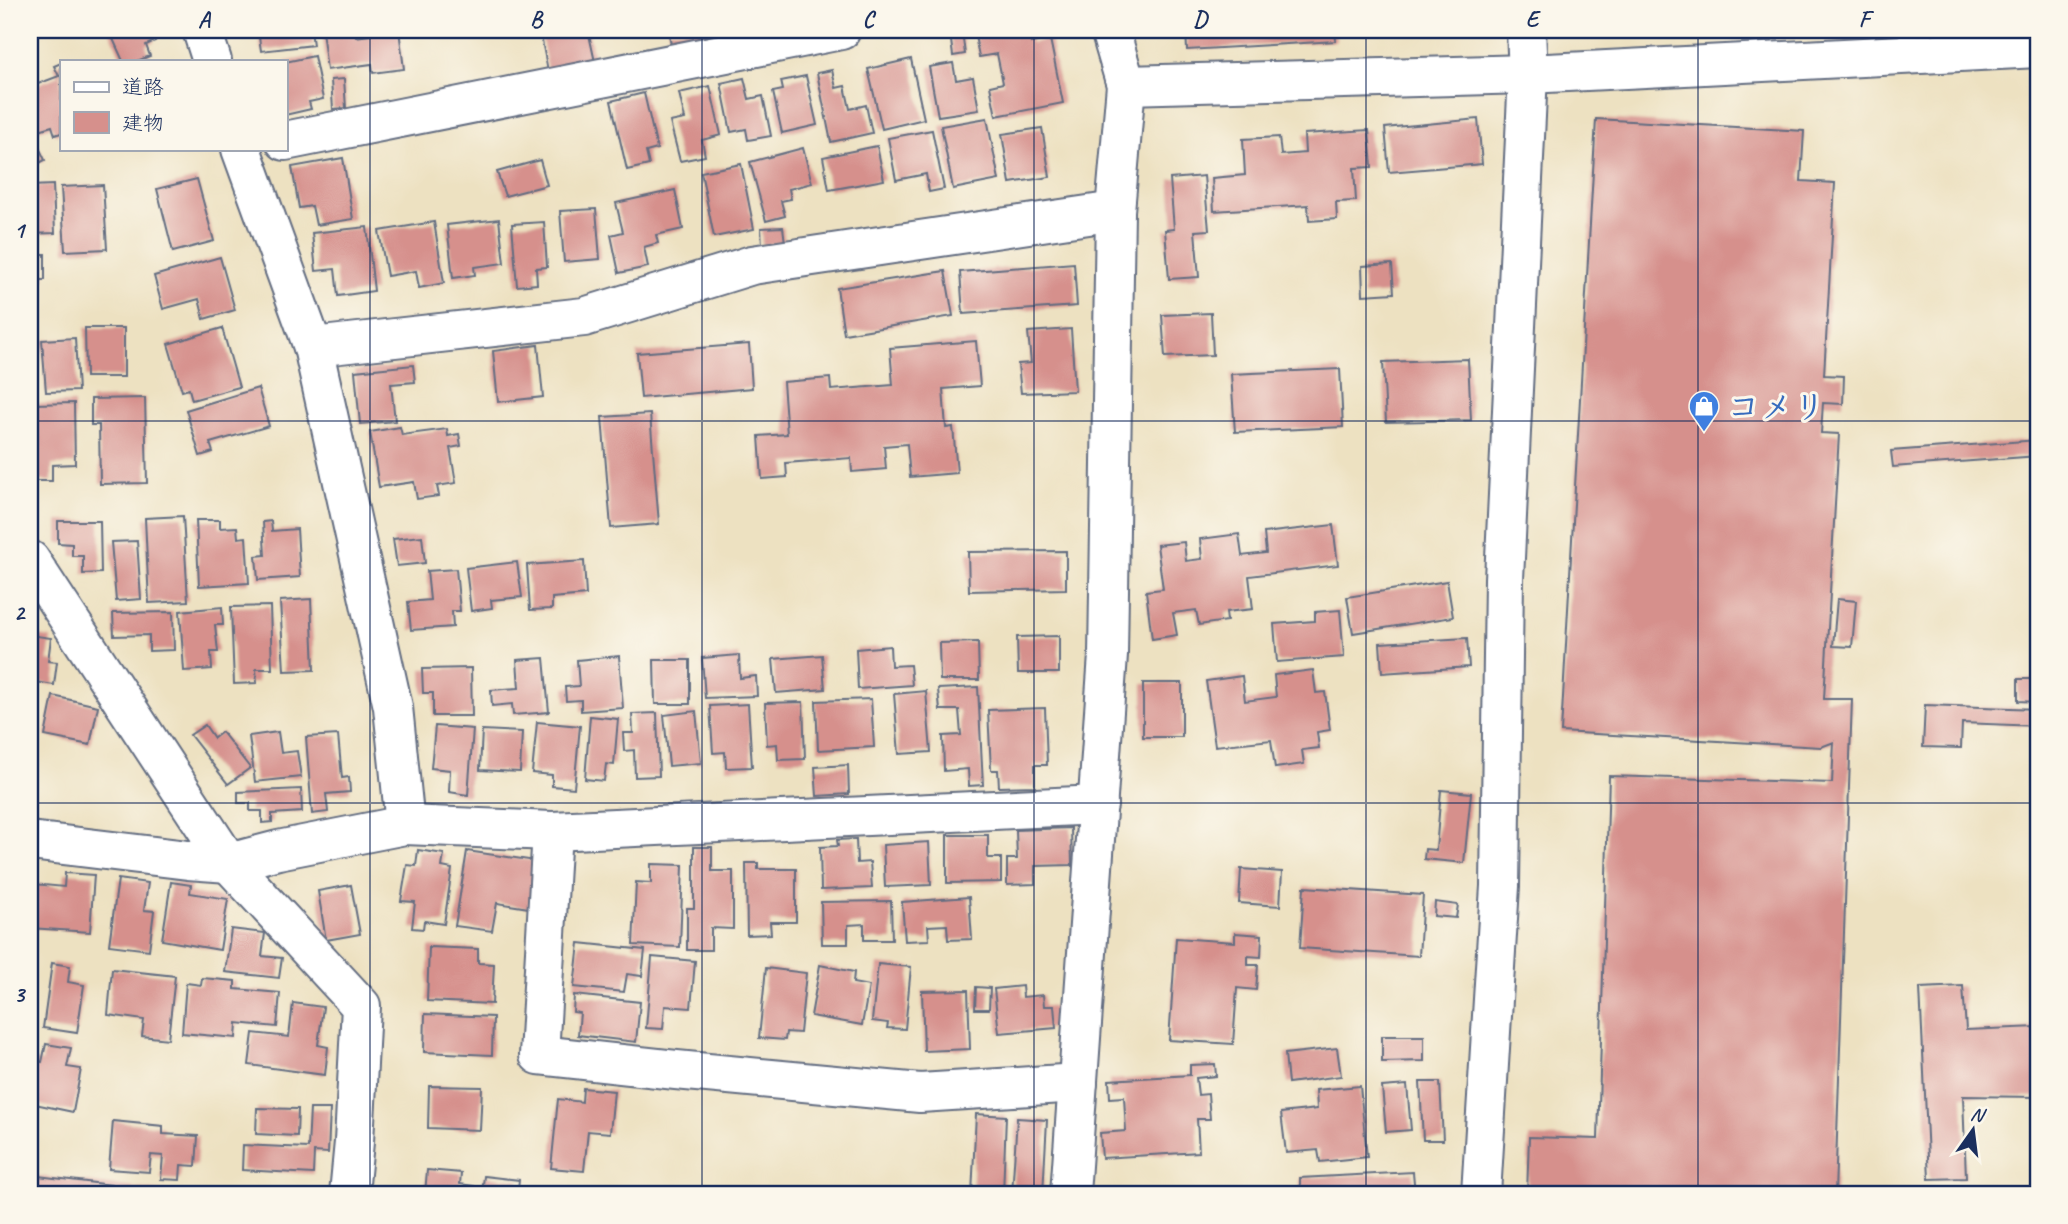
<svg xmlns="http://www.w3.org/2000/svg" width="2068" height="1224" font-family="Caveat,'Klee One',sans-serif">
  <rect width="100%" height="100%" fill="#fbf7ec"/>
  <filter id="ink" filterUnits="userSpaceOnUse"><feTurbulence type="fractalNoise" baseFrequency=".0143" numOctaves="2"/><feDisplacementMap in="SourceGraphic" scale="14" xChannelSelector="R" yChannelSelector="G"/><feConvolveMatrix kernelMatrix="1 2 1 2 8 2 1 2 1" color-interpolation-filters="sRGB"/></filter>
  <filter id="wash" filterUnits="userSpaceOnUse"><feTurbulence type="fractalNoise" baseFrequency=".00686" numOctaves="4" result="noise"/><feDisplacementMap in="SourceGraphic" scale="28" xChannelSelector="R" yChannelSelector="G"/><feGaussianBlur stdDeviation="1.57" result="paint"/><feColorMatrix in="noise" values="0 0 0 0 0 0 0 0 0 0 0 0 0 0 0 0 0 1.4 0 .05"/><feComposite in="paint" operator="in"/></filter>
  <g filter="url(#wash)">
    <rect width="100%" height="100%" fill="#ede1c1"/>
    <g id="blocks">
      <g fill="#d6908c">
        <path d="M109,30H150L155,41L146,45L150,56L137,61H123Z"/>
        <path d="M258,30H311L313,45L261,51Z"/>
        <path d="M322,30H355L356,37L371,35L370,30H399L404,69L373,73L372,64L327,70Z"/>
        <path d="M549,30H588L595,62L548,71L540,31Z"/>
        <path d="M668,30H722L723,38L672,49Z"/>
        <path d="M974,30H1028L1031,43L1050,39L1063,103L996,116L990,86L1003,83L997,54L979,57Z"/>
        <path d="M1186,30H1335L1336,41L1187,50Z"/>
        <path d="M1408,30H1435V32L1408,34Z"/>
        <path d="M962,32L965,54L953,56L950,33Z"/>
        <path d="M314,56L323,99L309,102L311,109L285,115V62Z"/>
        <path d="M911,59L924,119L882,129L868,69Z"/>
        <path d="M61,63V133L55,135L52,126L39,130L30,106V87L59,76L54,66Z"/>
        <path d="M953,63L956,80L973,77L979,110L938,116L929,67Z"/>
        <path d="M832,70L836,88L845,86L850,109L866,105L872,133L831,142L817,73Z"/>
        <path d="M806,76L817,125L782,133L773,92L783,90L781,81Z"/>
        <path d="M744,78L749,99L763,96L771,136L748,140L746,129L731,132L721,83Z"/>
        <path d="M344,79L346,108L333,109L331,80Z"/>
        <path d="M710,86L721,135L702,140L705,156L680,161L670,122L685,119L679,93Z"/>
        <path d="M644,93L657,149L646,152L649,165L627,170L611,101Z"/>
        <path d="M987,118L999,180L953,189L941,126Z"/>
        <path d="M1478,119L1482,164L1389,172L1385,128Z"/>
        <path d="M1596,119L1804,131L1801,181L1835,183L1824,375L1844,376L1843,404L1823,403L1821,433L1839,434L1824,699H1852L1835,1194H1527L1529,1137L1598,1139L1609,776L1832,783L1834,742L1821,747L1561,732Z"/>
        <path d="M30,128L45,160L30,168Z"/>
        <path d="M1042,128L1050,177L1010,183L1002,134Z"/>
        <path d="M932,130L944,189L929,192L926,174L896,180L888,138Z"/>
        <path d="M1369,130L1372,167L1354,168L1356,201L1336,202L1337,219L1309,221L1308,205L1214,211L1212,178L1245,175L1243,139L1279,137L1281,155L1305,153L1304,134Z"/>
        <path d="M877,146L884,180L829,190L823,157Z"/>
        <path d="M803,148L812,183L789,189L791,199L781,201L785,216L766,221L750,162Z"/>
        <path d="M343,158L353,219L316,225L312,206L299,208L292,167Z"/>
        <path d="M540,160L547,185L505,196L497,172Z"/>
        <path d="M741,164L754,229L714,237L701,172Z"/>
        <path d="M1204,176L1209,230L1195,231L1199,277L1169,279L1165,230L1174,229L1170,179Z"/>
        <path d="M197,179L214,241L173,252L157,189Z"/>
        <path d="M53,185L55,233L30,234V186Z"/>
        <path d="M103,185L107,249L65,251L61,187Z"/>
        <path d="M675,190L683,229L656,235L658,243L644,247L648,267L619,273L611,235L623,232L616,203Z"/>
        <path d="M596,209L600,259L564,262L560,211Z"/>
        <path d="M499,219L504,263L474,267L475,275L453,278L447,225Z"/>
        <path d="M434,222L444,283L419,288L416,271L387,276L379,231Z"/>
        <path d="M544,222L547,267L536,268L537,284L517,286L512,224Z"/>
        <path d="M367,227L374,291L338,296L335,269L316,271L312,233Z"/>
        <path d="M783,227L785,243L762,245L761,228Z"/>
        <rect x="30" y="254" width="15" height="26"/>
        <path d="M220,257L235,310L204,319L199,299L163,309L154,276Z"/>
        <path d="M1074,263L1077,306L963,314L960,272Z"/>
        <path d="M1392,264L1394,293L1363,295L1362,266Z"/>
        <path d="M945,271L953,316L844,334L837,288Z"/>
        <path d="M1211,313L1213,355L1165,357L1162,315Z"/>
        <path d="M85,328H124V377H86Z"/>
        <path d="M222,328L239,387L192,400L189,389L182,391L168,344Z"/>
        <path d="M1071,329L1075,391L1021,393L1018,364L1031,363L1028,332Z"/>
        <path d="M75,338L78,391L46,392L42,340Z"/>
        <path d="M976,341L980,386L943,389L946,428L953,427L957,473L910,477L907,444L884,446L886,469L852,472L851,458L786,463L787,477L762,479L759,436L787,434L783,382L830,378L831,390L893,385L890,348Z"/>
        <path d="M749,344L752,388L641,398L637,353Z"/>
        <path d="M538,345L543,397L498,402L493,351Z"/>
        <path d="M1468,359L1471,420L1386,422L1383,362Z"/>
        <path d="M413,365L415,382L391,384L395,421L360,424L355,371Z"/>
        <path d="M1340,369L1343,427L1235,432L1231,374Z"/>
        <path d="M258,388L269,426L210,443L213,452L200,456L186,410Z"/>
        <path d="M145,398L147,483L100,484L99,425H91V399Z"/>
        <path d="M74,403L75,464L52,465V481H35L34,404Z"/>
        <path d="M650,414L659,524L611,528L602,417Z"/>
        <path d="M400,427L402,435L447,429L448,436L459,434L461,446L450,448L456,483L437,486L439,496L417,499L414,482L379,487L370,432Z"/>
        <path d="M2038,440V456L1893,467L1891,451Z"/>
        <path d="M183,516L188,601L149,603L145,518Z"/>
        <path d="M196,520H220V528L237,527L238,538L246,537L249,583L199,586Z"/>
        <path d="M58,521H100L101,573L83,574V556H72V544L58,543Z"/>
        <path d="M271,521L272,531L297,529L300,577L258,580L256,556L265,555L263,522Z"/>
        <path d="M1333,525L1338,565L1249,576L1253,609L1226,612L1227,621L1199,625L1196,610L1173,613L1177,635L1152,639L1146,591L1163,589L1157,545L1184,542L1186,561L1202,559L1200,539L1239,534L1242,556L1266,553L1264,533Z"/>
        <path d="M422,536L425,563L397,566L393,539Z"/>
        <path d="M137,541L141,599L116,601L111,542Z"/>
        <path d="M1066,551V589L969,591L968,552Z"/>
        <path d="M584,561L586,595L552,598V609L530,610L527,565Z"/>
        <path d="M517,562L522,597L491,600L492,608L471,611L466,568Z"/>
        <path d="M456,569L460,611H452L453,627L411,630L408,602L430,600L427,571Z"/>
        <path d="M1447,581L1453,617L1353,633L1347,597Z"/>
        <path d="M311,599L314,670L284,671L280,601Z"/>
        <path d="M1837,599L1856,601L1852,647L1833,646Z"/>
        <path d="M270,606L272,669H256L257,683L234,684L231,607Z"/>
        <path d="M222,607L223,625H215L218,652H211L212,669L184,671L180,611Z"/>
        <path d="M1340,610L1344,657L1277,662L1274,624L1315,621V612Z"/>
        <path d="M173,612L174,650L149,651V635L114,636L113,613Z"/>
        <path d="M30,635L51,638L48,661L57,662L54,685L30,681Z"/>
        <path d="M1059,636V673H1018L1017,637Z"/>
        <path d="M1467,638L1469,667L1382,673L1380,643Z"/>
        <path d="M978,642L979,680H940L939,643Z"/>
        <path d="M890,646L891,666L910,665L912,685L858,689L856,649Z"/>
        <path d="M739,655L740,678L756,676L757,696L705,698L702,658Z"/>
        <path d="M822,655L825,689L776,693L773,659Z"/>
        <path d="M619,656L623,708L581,711V700L566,701L565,687L579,686L577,660Z"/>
        <path d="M544,658L549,712L513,715L512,704L492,706L491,690L519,688L517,660Z"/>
        <path d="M654,660H690V704H655Z"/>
        <path d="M471,668L472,716H433V693H423L422,669Z"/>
        <path d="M1313,670L1316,693L1325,692L1330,730L1317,732L1319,748L1302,750L1304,764L1275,768L1271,740L1215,746L1206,681L1242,676L1245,701L1276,697L1274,675Z"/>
        <path d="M2018,679H2038V702L2018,701Z"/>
        <rect x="1143" y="683" width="39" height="54"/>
        <path d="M978,687L983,785L969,786L968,769L944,771L943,736L961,735L959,710H940L938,689Z"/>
        <path d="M926,691L931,752L899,754L894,694Z"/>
        <path d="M53,696L98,706L90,745L45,736Z"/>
        <path d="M871,699L874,747L818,750L816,701Z"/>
        <path d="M803,702L805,759L778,760L777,744L767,745L765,703Z"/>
        <path d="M748,704L752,767L726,768L725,752L713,753L710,706Z"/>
        <path d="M1925,705L2038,709V726L1962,723L1961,748L1923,747Z"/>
        <path d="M1045,708L1047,765H1035V786L999,787L998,770H991L988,710Z"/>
        <path d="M696,711L701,763L669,766L664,715Z"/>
        <path d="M657,713L659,776L635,777L634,750L624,751L623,733H633L632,714Z"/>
        <path d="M590,716L618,719L614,765L606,764L604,781L585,779Z"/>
        <path d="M537,722L580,726L574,788L552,786V775L532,773Z"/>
        <path d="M205,725L214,738L222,732L250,768L228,784L190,735Z"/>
        <path d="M435,726L473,729L468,795L449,792L450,770L431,768Z"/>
        <path d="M482,730L522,732L520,772L480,770Z"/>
        <path d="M278,732L281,753L297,751L301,777L255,782L249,736Z"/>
        <path d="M338,735L342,778L349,777L350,792L326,794L328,812L312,814L306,737Z"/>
        <path d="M848,765L849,794L817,796L815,767Z"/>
        <path d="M301,789L302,812L272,814V822L262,823V811H250V803H238V792Z"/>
        <path d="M1441,790L1471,793L1464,863L1424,859L1425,849L1436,850Z"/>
        <path d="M1071,828L1072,865L1035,866V884L1007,885V859H1017L1016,830Z"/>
        <path d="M947,835H988V858H1001V882L947,883Z"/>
        <path d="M856,839L857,863L870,862L872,888L821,890L820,847L838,846L837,840Z"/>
        <path d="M929,842L931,885L885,887L883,845Z"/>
        <path d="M694,847H712V871H733V929L711,928V950H687V908H694Z"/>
        <path d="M418,850L444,854L442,867L452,869L444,924L424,921L423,929L412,928L415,902L401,901L407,865L416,866Z"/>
        <path d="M467,851L536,861L529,908L497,903L492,931L455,926Z"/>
        <path d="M746,863H758V869H796V922H770L771,934L747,935Z"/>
        <path d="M651,864L683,865L680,947L633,945L636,882L651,883Z"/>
        <path d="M1241,869L1282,872L1280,906L1239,903Z"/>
        <path d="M65,873L94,875L90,932L30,928L34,884L64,887Z"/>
        <path d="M118,879L148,883L144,910L154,911L149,950L109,945Z"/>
        <path d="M171,882L191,885L190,893L228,899L220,950L162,940Z"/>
        <path d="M351,885L360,934L326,940L318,891Z"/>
        <path d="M1304,887L1423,895L1419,956L1300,948Z"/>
        <path d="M969,897L972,939L948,940L947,925L928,926L929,940L905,941L902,902Z"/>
        <path d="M891,901L892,940H864V924L848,925V944H822L821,902Z"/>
        <path d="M1435,902L1458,905L1456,918L1434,916Z"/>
        <path d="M231,929L265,933L262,956L282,958L279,978L225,972Z"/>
        <path d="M1235,933L1262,935L1261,957L1248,956V965H1258L1256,990L1237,988L1233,1044L1169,1040L1176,938L1235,942Z"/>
        <path d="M579,943L645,950L642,976L627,974L624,992L574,987Z"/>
        <path d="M429,947L478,949V963L494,964L492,1004L427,1001Z"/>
        <path d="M652,957L695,961L691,1008L665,1006L663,1029L646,1028Z"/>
        <path d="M52,963L70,966L68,982L84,985L77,1033L43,1028Z"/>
        <path d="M878,964L911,967L905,1029L887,1028L888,1023L872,1021Z"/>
        <path d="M820,965L854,972L853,983L869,986L862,1025L811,1016Z"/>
        <path d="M766,968L806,973L800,1033L786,1032L785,1040L759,1038Z"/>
        <path d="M112,969L175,976L168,1039L142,1036L144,1020L108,1015Z"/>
        <path d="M202,978L235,981V989L280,993L277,1027L237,1023L236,1038L182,1033L186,983L201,985Z"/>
        <path d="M1022,986L1023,997L1043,995L1044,1006H1054L1056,1028L999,1033L994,989Z"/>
        <path d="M1963,986L1966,1030L2038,1027V1097L1963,1096L1966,1178L1929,1179L1920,988Z"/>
        <path d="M976,987L990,988L989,1009H975Z"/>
        <path d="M968,990L970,1049L924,1051L922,991Z"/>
        <path d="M574,995L640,1002L636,1042L578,1035L580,1013L573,1012Z"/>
        <path d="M293,1003L323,1007L318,1045L328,1047L325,1075L249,1065L253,1033L289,1037Z"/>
        <path d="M425,1014L493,1017L492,1055L424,1052Z"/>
        <path d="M1382,1036H1424V1061L1382,1062Z"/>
        <path d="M46,1044L71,1048L67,1067L81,1069L73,1112L30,1103V1078L33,1060L42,1062Z"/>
        <path d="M1337,1048L1341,1076L1288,1083L1285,1054Z"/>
        <path d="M1215,1064L1216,1076L1196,1078L1198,1095L1208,1094L1210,1119H1197L1199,1152L1102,1158L1100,1133L1126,1131L1124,1097L1110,1098L1109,1080L1190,1075V1065Z"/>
        <path d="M1420,1082H1440L1443,1140H1423Z"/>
        <path d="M1407,1085L1411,1130L1386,1132L1382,1087Z"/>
        <path d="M429,1086L482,1087L480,1130L428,1128Z"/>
        <path d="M1360,1086L1367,1157L1320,1162L1318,1150L1286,1153L1281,1113L1317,1109L1316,1090Z"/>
        <path d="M583,1088L614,1091L610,1133L588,1131L584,1171L551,1168L558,1099L582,1102Z"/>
        <path d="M257,1108L298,1109L297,1136L256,1134Z"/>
        <path d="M310,1109H330L328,1153L314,1152L313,1174L242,1170L243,1145L308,1148Z"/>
        <path d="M976,1114L1006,1116L1003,1194H972Z"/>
        <path d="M1017,1118L1047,1120L1043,1194H1012Z"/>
        <path d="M113,1121L163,1126V1134L198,1136L196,1166L181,1165L180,1180L161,1179L163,1156L151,1155L149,1172L109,1169Z"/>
        <path d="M427,1170L461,1173L460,1184L474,1186L473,1194H425Z"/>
        <path d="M1413,1172L1415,1194H1300V1178Z"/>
        <path d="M30,1175L175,1193V1194H30Z"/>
        <path d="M484,1176L519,1180L518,1190L525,1191V1194H482Z"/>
      </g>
    </g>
  </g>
  <g filter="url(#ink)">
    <use href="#blocks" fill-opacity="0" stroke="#646d81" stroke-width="2"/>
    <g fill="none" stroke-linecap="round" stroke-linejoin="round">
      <g stroke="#646d81" stroke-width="42">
        <g id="minor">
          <path d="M202,30L212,61"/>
          <path d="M1126,85L1528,74L2038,48"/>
          <path d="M285,141L841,30"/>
          <path d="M241,149L313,347L393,707L405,825"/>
          <path d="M313,347L584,317L752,265L1115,211"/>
          <path d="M30,560L229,863L361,1006L354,1142L349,1194"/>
          <path d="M552,831L539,1055L676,1070L920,1093L1078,1083"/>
          <path d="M30,841L188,860L229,863L278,850L405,825L552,831L1098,805"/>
          <path d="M1070,1194L1108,655L1115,211L1126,85L1110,30"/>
          <path d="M1481,1194L1500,886L1504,579L1528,74L1526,30"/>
        </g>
      </g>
      <use href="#minor" stroke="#fff" stroke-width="38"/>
    </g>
  </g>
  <path fill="none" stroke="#1b2f5e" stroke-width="2" stroke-opacity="0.55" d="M370,30V1194M702,30V1194M1034,30V1194M1366,30V1194M1698,30V1194M30,421H2038M30,803H2038"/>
  <defs>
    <g id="shop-pin" transform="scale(1.575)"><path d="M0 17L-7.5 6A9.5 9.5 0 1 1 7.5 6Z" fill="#3f7fe0" stroke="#fbf7ec"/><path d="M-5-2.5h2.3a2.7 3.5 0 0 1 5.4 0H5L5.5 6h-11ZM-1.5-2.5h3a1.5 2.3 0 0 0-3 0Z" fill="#fff"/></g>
  </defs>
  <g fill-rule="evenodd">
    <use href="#shop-pin" x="1704" y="406"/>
  </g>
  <g text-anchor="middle" stroke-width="6" stroke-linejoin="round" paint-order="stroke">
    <g font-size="33" font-weight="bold" fill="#366cbe" stroke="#fbf7ec" text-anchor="start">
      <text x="1727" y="418">コメリ</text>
    </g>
  </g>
  <rect width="2068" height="1224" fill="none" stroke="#fbf7ec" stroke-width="77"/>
  <rect x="60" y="60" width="228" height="91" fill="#fbf7ec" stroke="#a1a7b3" stroke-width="2"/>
  <rect x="74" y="82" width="35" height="10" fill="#ffffff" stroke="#a1a7b3" stroke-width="2"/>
  <text x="122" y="94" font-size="21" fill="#1b2f5e">道路</text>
  <rect x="74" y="112" width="35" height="21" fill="#d6908c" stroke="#a1a7b3" stroke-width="2"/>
  <text x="122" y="130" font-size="21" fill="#1b2f5e">建物</text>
  <g transform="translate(1973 1130) rotate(14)" stroke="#fbf7ec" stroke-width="5" paint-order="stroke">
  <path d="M0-5L12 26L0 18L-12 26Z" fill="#1b2f5e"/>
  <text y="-10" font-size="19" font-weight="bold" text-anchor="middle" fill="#1b2f5e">N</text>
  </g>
  <rect x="38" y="38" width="1992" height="1148" fill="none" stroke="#1b2f5e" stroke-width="2.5"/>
  <g font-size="23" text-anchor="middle" font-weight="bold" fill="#1b2f5e">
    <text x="204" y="27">A</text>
    <text x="536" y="27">B</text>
    <text x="868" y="27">C</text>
    <text x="1200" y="27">D</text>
    <text x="1532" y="27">E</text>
    <text x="1864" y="27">F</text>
    <text x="19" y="238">1</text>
    <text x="19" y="620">2</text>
    <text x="19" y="1002">3</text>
  </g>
</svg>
